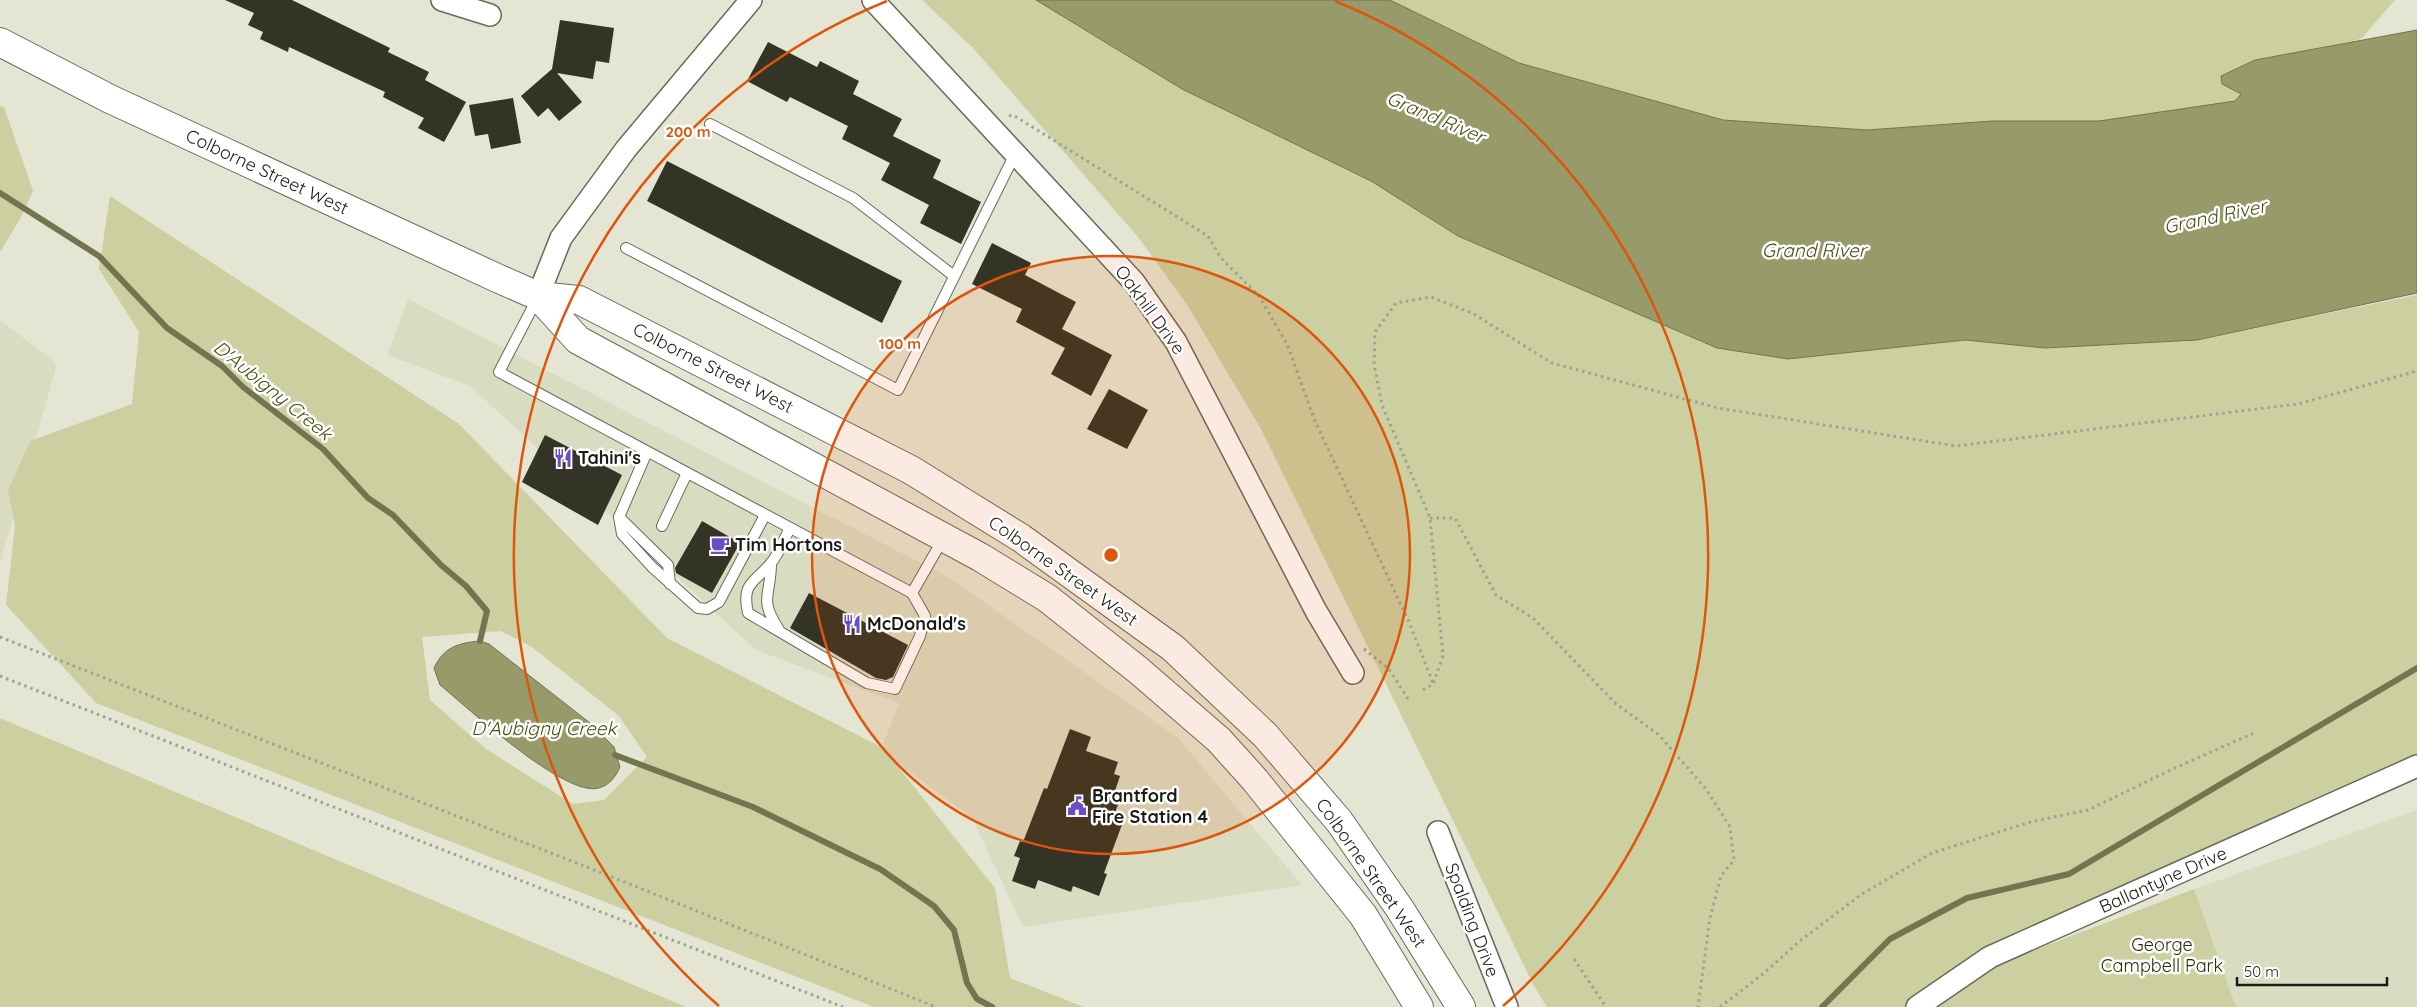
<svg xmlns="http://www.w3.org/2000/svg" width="2417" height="1007" font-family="Quicksand,sans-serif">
  <rect width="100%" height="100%" fill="#e4e6d3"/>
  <g fill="#dadcc2">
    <path d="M408,299L948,577L1178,738L1302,885L1023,927L972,818L881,750L899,703L756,650L470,386L387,355Z"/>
    <path d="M0,320L57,364L0,563Z"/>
    <path d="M2417,810V1007H2236L2194,889Z"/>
  </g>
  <g fill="#ccd0a0" fill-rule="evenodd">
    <path d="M922,0H1042L1371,181L1458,236L1717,348L1788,359L1965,340L2045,348L2197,340L2417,295V764L1990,957L1915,1007H1547L1534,986L1261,429L1186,303L1138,237L973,48Z"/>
    <path d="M1390,0H2395L2361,39L2311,50L2222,84L2241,94L2235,101L2099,121H1992L1867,130L1723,120L1519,63Z"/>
    <path d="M0,106L4,107L33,191L20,219L0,252Z"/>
    <path d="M110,196L459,424L667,638L883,748L995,888L1010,978L1084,1007H874L96,703L6,605L15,526L8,490L30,441L132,404L139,332L99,269ZM501,631L532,647L619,716L647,757L604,800L573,804L486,749L430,700L422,637Z"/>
    <path d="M0,718L686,1007H0Z"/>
    <path d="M2194,889L2236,1007H1934L1998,964Z"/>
  </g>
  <g fill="#979b69" stroke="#727550">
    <path d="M1036,0H1390L1519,63L1723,120L1867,130L1992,121H2099L2235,101L2241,94L2222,84L2221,76L2255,60L2417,30V293L2197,340L2045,348L1965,340L1788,359L1717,348L1458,236L1371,181L1182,89Z"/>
    <path d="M480,641L489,644L590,723L614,747L620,767C616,776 610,785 599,788C565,798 467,707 440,685L434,668C444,647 458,643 480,641Z"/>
  </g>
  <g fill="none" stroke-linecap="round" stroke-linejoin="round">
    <g stroke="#727550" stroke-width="6">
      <path d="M0,193L99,256L167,328L222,366L243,387L323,449L368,498L393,515L441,565L466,586L487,611L480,641"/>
      <path d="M615,755L753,807L880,869L934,906L954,930L967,983L977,999L992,1007"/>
      <path d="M1822,1007L1890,939L1967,898L2069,874L2417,668"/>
    </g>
  </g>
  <g fill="#333425">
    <path d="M225,0H292L390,48L388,52L429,72L425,80L466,102L444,142L418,128L424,118L383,97L385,92L289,47L288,52L260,39L263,32L248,25L254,13Z"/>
    <path d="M560,20L614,28L609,63L596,61L593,79L557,73L582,102L559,121L548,108L538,117L521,96L552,69Z"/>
    <path d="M768,42L817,67L820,61L859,81L853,94L902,119L893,136L941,160L933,178L981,202L961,244L920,223L929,205L881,180L890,163L842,139L848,126L790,97L787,102L747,81Z"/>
    <path d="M513,98L521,143L491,149L488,134L475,136L469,105Z"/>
    <path d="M667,161L902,281L882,323L647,201Z"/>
    <path d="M992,243L1031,263L1025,275L1076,302L1062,329L1112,355L1091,396L1051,374L1065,348L1016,322L1022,309L972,284Z"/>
    <path d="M1109,389L1148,410L1127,449L1087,429Z"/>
    <path d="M545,435L622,475L598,525L522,482Z"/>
    <path d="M702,521L740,543L712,593L676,573L675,568Z"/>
    <path d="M809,593L908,645L893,677L886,680L876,678L790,628Z"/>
    <path d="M1070,729L1091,737L1086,751L1118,762L1114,774L1120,776L1115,791L1122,794L1113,818L1123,822L1104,873L1107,874L1099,896L1073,886L1071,892L1038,880L1035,889L1012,881L1020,858L1014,856L1020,841L1023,842L1044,788L1047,789Z"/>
  </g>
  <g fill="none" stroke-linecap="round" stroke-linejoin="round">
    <g stroke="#696a5a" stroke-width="12">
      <g id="lane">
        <path d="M710,124L853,198L954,276"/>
        <path d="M626,248L898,390L1015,154"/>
        <path d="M538,297L499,372L912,593L943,539"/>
        <path d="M647,452L619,517L622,534L652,567L698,608L707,609L719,602L765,515"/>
        <path d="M619,517L668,565L670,584"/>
        <path d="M662,526L687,473"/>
        <path d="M790,528C784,539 779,554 771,563C755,583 741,582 748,613L867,683L895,689L920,636L925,616L912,593"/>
        <path d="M771,563C771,597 758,597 779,630"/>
      </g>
    </g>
    <g stroke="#696a5a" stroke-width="24">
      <g id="street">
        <path d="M442,0L490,15"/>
        <path d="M873,0L1134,282L1176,342L1316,611L1353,673"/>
        <path d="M538,296L561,238L626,149L751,0"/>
        <path d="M1438,832L1507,1007"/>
        <path d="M1917,1007L1990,957L2417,766"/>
      </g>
    </g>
    <g stroke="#696a5a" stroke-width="30">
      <g id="secondary">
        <path d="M0,42L110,99L497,278L538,296L579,300L911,470L1021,538L1173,648L1265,735L1339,821L1400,909L1461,1007"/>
        <path d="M538,296L578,340L980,557L1047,598L1138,670L1219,740L1255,780L1363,915L1419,1007"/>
      </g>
    </g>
    <g stroke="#9fa192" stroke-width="3" stroke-dasharray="2.5 4" stroke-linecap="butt">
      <path d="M1009,116L1013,115L1208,236L1221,258L1259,296L1287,344L1315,421L1409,622L1433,683"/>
      <path d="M1430,518H1455L1496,595L1533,618L1615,703L1659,735L1706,789L1730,827L1734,860L1721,876L1710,918L1698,1007"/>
      <path d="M0,637L602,873L936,1007"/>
      <path d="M1364,649L1389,669L1408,699"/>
      <path d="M0,676L843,1007"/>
      <path d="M1423,690L1433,684L1443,656L1430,518L1382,405L1374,364L1375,332L1396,303L1431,297L1472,313L1552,363L1718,408L1956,446L2298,404L2417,371"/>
      <path d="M1574,959L1606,1007"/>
      <path d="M1720,1007L1763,974L1801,940L1862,894L1932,853L2030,822L2088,810L2177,767L2254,733"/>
    </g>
    <use href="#lane" stroke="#fff" stroke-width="10"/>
    <use href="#street" stroke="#fff" stroke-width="21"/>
    <use href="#secondary" stroke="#fff" stroke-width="28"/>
  </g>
  <circle cx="1111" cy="555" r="299" fill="#de560c" fill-opacity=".12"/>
  <g fill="none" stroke="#de560c" stroke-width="2.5">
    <circle cx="1111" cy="555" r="299"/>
    <path d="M719 1006A598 598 0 0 1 887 1M1335 1A598 598 0 0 1 1503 1006"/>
  </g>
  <defs>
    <g id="restaurant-bare" transform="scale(1.5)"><path d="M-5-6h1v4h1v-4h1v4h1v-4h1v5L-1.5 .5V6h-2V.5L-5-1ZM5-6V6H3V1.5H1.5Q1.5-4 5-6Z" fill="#6d4cc5" stroke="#fff" stroke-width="2.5" paint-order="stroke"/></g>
    <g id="cafe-bare" transform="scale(1.5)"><path d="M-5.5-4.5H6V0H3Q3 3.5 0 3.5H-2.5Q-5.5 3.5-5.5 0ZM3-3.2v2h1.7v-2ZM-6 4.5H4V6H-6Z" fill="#6d4cc5" stroke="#fff" stroke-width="2.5" paint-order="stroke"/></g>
    <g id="civic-bare" transform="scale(1.5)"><path d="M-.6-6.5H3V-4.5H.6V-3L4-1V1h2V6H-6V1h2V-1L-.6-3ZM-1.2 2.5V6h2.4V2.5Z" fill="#6d4cc5" stroke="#fff" stroke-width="2.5" paint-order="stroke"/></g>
  </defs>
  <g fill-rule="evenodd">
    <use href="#restaurant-bare" x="563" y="458"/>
    <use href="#cafe-bare" x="720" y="545"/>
    <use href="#restaurant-bare" x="852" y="624"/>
    <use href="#civic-bare" x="1077" y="806"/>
  </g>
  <g text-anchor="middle" stroke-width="5" stroke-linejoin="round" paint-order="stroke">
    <g font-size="18" fill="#1b1b15" stroke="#fff">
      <text transform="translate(267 172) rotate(25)" y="6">Colborne Street West</text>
      <text transform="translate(1150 310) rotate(54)" y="6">Oakhill Drive</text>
      <text transform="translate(713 368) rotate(27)" y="6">Colborne Street West</text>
      <text transform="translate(1063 571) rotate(35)" y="6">Colborne Street West</text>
      <text transform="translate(1371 873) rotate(55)" y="6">Colborne Street West</text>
      <text transform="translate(2163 880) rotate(-24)" y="6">Ballantyne Drive</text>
      <text transform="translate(1472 920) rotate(69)" y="6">Spalding Drive</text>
    </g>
    <g font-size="18" font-weight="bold" fill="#1b1b15" stroke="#fff" text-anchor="start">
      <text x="578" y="464">Tahini's</text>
      <text x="735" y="551">Tim Hortons</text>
      <text x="867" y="630">McDonald's</text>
      <text x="1092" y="802">Brantford<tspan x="1092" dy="21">Fire Station 4</tspan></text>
    </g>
    <g font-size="18" fill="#2c2d04" stroke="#fff">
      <text x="2162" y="951">George<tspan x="2162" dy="21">Campbell Park</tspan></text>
    </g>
    <g font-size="19" font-style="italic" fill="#4c4e13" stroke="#fff">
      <text transform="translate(1436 117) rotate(23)" y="7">Grand River</text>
      <text transform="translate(2215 216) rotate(-12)" y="7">Grand River</text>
      <text x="1814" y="257">Grand River</text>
      <text transform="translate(273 390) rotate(39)" y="7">D'Aubigny Creek</text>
      <text x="544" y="735">D'Aubigny Creek</text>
    </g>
  </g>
  <circle cx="1111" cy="555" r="8" fill="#de560c" stroke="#fff" stroke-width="2.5"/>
  <g font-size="15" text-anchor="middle" font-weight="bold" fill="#de560c" stroke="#fff" stroke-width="5" stroke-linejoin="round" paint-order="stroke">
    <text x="688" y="137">200 m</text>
    <text x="900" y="349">100 m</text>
  </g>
  <path d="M2237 977v8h150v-8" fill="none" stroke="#1b1b15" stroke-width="2.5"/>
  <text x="2244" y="977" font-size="15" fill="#1b1b15" stroke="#ffffff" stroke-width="4" paint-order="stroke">50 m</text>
</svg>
